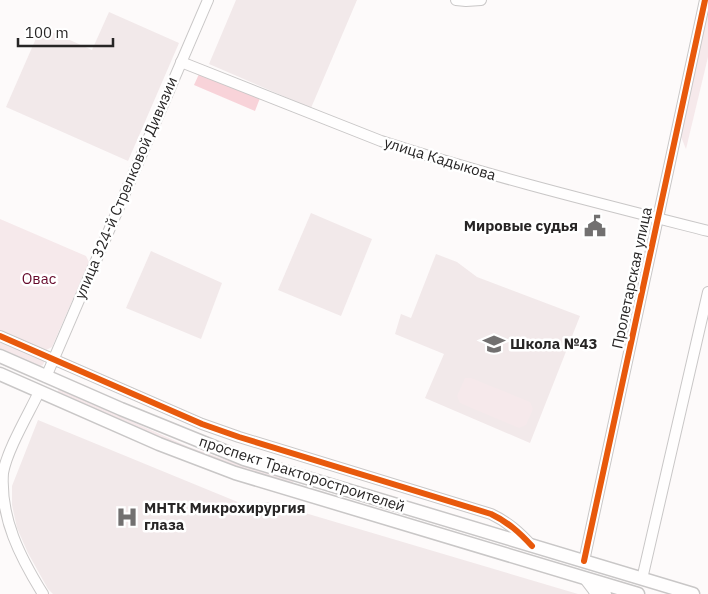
<svg xmlns="http://www.w3.org/2000/svg" width="708" height="594" font-family="'IBM Plex Sans',sans-serif">
  <rect width="100%" height="100%" fill="#fdfafa"/>
  <g fill="#f2e9ea">
    <path d="M236,0H357L311,108L209,64Z"/>
    <path d="M109,12L179,43L128,161L6,107L41,27L92,50Z"/>
    <path d="M311,213L372,239L341,316L278,290Z"/>
    <path d="M151,251L222,283L201,339L126,308Z"/>
    <path d="M436,254L457,262L477,277L580,316L530,443L425,398L444,354L395,334L401,314L411,318Z"/>
    <path d="M38,420L245,505L268,502L578,594H53L48,589L28,553L17,528L12,505V486Z"/>
  </g>
  <g fill="#f6e9eb">
    <path d="M708,0V57L686,149L677,127Z"/>
    <path d="M0,219L86,256L89,262L52,347L44,351L0,331Z"/>
    <path d="M4,341L45,360L43,365L39,367L0,349V343Z"/>
    <path d="M465,378H471L530,402L533,409L526,425L519,428L460,403L457,396Z"/>
    <path d="M59,389L189,447L229,461L293,481L292,485L227,465L188,451L57,393Z"/>
  </g>
  <path fill="#f8d3d9" d="M199,74L260,98L255,111L194,85Z"/>
  <g fill="none" stroke-linecap="round" stroke-linejoin="round">
    <g stroke="#c9c7c7" stroke-width="12">
      <g id="minor">
        <path d="M456,0L466,1L481,0"/>
        <path d="M181,62L381,141C489,176 598,203 708,231"/>
        <path d="M0,336L202,424L239,437L491,514C508,522 519,532 532,546"/>
        <path d="M46,377L208,0"/>
        <path d="M39,392C29,413 7,450 3,473C0,518 20,557 43,594"/>
        <path d="M584,561L705,0"/>
        <path d="M584,578L594,591"/>
        <path d="M642,579L708,292"/>
        <path d="M594,591L606,594"/>
      </g>
    </g>
    <g stroke="#c9c7c7" stroke-width="15">
      <g id="major">
        <path d="M0,356L121,409L244,459L693,594"/>
        <path d="M0,374L159,444L235,473L638,594"/>
      </g>
    </g>
    <use href="#minor" stroke="#fffefe" stroke-width="10"/>
    <use href="#major" stroke="#fffefe" stroke-width="12"/>
    <g stroke="#fff" stroke-width="9">
      <g id="cycleway">
        <path d="M0,336L202,424L239,437L491,514C508,522 519,532 532,546"/>
        <path d="M584,561L705,0"/>
      </g>
    </g>
    <use href="#cycleway" stroke="#e8590c" stroke-width="6"/>
  </g>
  <defs>
    <g id="civic-bare" transform="scale(1.725)"><path d="M-.6-6.5H3V-4.5H.6V-3L4-1V1h2V6H-6V1h2V-1L-.6-3ZM-1.2 2.5V6h2.4V2.5Z" fill="#727070" stroke="#fff" stroke-width="2.5" paint-order="stroke"/></g>
    <g id="school-bare" transform="scale(1.725)"><path d="M0-5L7-2L0 1L-7-2ZM-4 1L0 2.5L4 1V4Q0 6-4 4Z" fill="#727070" stroke="#fff" stroke-width="2.5" paint-order="stroke"/></g>
    <g id="hospital-bare" transform="scale(1.725)"><path d="M-5-5h3v3.5h4V-5h3V5h-3V1.5h-4V5h-3Z" fill="#727070" stroke="#fff" stroke-width="2.5" paint-order="stroke"/></g>
  </defs>
  <g fill-rule="evenodd">
    <use href="#civic-bare" x="595" y="226"/>
    <use href="#school-bare" x="494" y="344"/>
    <use href="#hospital-bare" x="127" y="517"/>
  </g>
  <g text-anchor="middle" stroke-width="5" stroke-linejoin="round" paint-order="stroke">
    <g font-size="15" fill="#272525" stroke="#fff">
      <text transform="translate(440 159) rotate(17)" y="5">улица Кадыкова</text>
      <text transform="translate(126 188) rotate(-67)" y="5">улица 324-й Стрелковой Дивизии</text>
      <text transform="translate(632 278) rotate(-78)" y="5">Пролетарская улица</text>
      <text transform="translate(302 474) rotate(18)" y="5">проспект Тракторостроителей</text>
    </g>
    <g font-size="15" font-weight="bold" fill="#272525" stroke="#fff" text-anchor="start">
      <text x="578" y="231" text-anchor="end">Мировые судья</text>
      <text x="510" y="349">Школа №43</text>
      <text x="144" y="513">МНТК Микрохирургия<tspan x="144" dy="17">глаза</tspan></text>
    </g>
    <g font-size="15" fill="#65092a" stroke="#fff">
      <text x="39" y="284">Овас</text>
    </g>
  </g>
  <path d="M18 38v8h95v-8" fill="none" stroke="#272525" stroke-width="2.5"/>
  <text x="25" y="38" font-size="15" fill="#272525" stroke="#ffffff" stroke-width="4" paint-order="stroke">100 m</text>
</svg>
